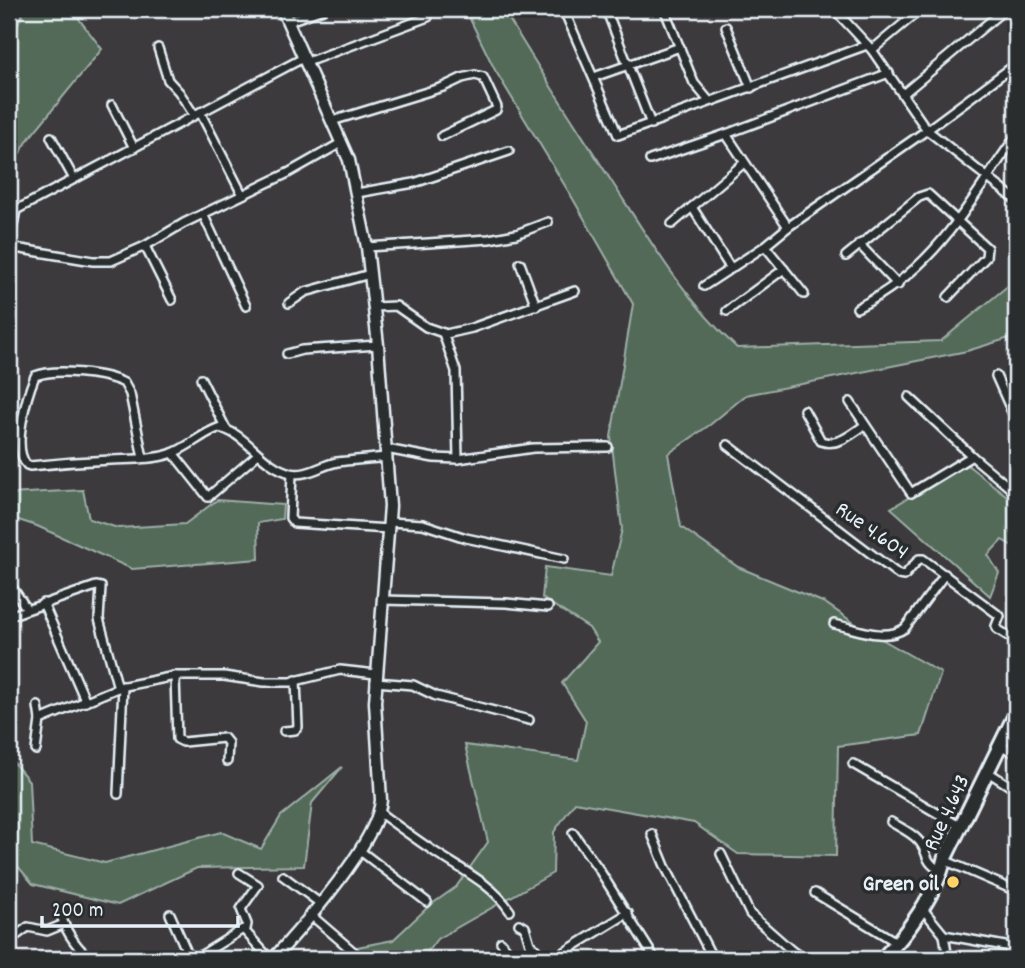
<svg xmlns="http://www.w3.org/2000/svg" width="1025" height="968" font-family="Dekko,sans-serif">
  <rect width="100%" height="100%" fill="#3c3a3d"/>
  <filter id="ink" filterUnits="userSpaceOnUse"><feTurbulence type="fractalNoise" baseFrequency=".0143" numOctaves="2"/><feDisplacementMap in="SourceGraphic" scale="14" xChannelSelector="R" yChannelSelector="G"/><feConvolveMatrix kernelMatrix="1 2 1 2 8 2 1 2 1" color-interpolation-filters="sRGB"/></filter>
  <g filter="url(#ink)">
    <g fill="#536b58" stroke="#9eaea8" stroke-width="2">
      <path d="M25,9H84L79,19L102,49L30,137L9,170V41Z"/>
      <path d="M465,9H503C538,68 575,124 612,182C650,241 685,300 737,348L941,341L1016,279V336L967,351L746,395L711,424L668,454L681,527L738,567L825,603L857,625L941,673L921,735L838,746L836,856L738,854L694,823L575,802L554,832L553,873L437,939L422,959H309L311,956L393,940L429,906L456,887L488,842L465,745L578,760L586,721L562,683L598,642L589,628L542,598L545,567L611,576L622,529L611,437L633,304L573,199L495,70Z"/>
      <path d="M966,464L1016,503V548L1002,540L988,555L999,573L990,596L891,508Z"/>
      <path d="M83,490L89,519L118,528L185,524L217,500L283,505L282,519L258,523L259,559L132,569L37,526L9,517V494Z"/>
      <path d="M9,757L29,781L32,845L105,863L221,832L261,849L281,816L342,767L312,803L304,866L197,868L118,905L33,884L9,856Z"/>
    </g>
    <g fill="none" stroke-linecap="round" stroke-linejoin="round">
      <g stroke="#e8f1f8" stroke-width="12">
        <g id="street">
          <path d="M606,9L651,124"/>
          <path d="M834,9L872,50L927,130L1016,200"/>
          <path d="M665,11L694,83L709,101"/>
          <path d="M566,15L618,135L867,45"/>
          <path d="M289,21L323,9"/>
          <path d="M726,27L751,88"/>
          <path d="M158,48L168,80L179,92L194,115"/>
          <path d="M872,50L921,9"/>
          <path d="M305,57L16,210L11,235V245L15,248L93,261H111L145,246L184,223L288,173L341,143"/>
          <path d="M307,62L428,17"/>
          <path d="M594,77L680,47"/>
          <path d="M903,94L1005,9"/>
          <path d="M112,105L134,148"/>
          <path d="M200,112L242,194"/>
          <path d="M332,121L443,87L462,78L475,75L483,77L497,107L496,110L442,136"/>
          <path d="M726,134L788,227"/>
          <path d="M51,137L74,179"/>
          <path d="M650,160L726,134L889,73"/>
          <path d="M357,193L414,183L509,151"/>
          <path d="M692,207L731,269"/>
          <path d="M203,214L246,306"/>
          <path d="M672,224L744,163"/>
          <path d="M859,244L898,285"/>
          <path d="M145,246L172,300"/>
          <path d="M765,246L804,294"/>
          <path d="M367,247L489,239L516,234L548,222"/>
          <path d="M846,256L919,197L928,194L987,248L986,257L948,297"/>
          <path d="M520,263L536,306"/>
          <path d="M704,286L765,246L788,227L927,130L1016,64"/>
          <path d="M289,303L305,292L370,274"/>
          <path d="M373,307L396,306L426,327L446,334L472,328L575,291"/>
          <path d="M857,308C938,267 966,206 1016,136"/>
          <path d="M727,311L784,269"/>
          <path d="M443,333L456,371L458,459"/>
          <path d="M287,354L302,350L378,345"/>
          <path d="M996,376L1016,421"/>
          <path d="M201,379L226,429"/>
          <path d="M909,397L972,456L1016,493"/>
          <path d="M850,402L911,493L972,456"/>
          <path d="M804,410L821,441C838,447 851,434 865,425"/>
          <path d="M728,445L899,575L904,576L919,559H923L1000,616L996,626L997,629L1016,641"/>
          <path d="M386,449L434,458L458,459L533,448L608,447"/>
          <path d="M173,453L208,497L257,455"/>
          <path d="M143,458L130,394L124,383C105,373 55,368 35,376C27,395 11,449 27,465L30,466C57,463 84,461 111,460C130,459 152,460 170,454C188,448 201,434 218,428C244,430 262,467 291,473C306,477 322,465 337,462C353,460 370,459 386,457"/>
          <path d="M292,474L290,518L294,523L389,529"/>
          <path d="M389,522L423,524L466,538L564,559"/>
          <path d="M9,583L27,609"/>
          <path d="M382,600L506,603L548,607"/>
          <path d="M43,603L86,702"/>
          <path d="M9,616L96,586L101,587L99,619L118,688"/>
          <path d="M834,624C857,629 885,642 905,628L945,574"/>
          <path d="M175,676L177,739L183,742L224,738L228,743L227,761"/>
          <path d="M375,682L413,685L436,696L529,720"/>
          <path d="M40,720L120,687L175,676H224L264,682H291L340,670L376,674"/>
          <path d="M284,731L295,730L298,727L296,680"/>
          <path d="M1000,745L1016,754"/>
          <path d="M36,750L40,720L38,706"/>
          <path d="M853,764L961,827"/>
          <path d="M988,772L1016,790"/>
          <path d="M118,794L123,686"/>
          <path d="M380,813C399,827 418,841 438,854C464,871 492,884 510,911"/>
          <path d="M891,822C899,827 910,832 917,839C930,851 921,860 941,871"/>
          <path d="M573,833L598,868L655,959"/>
          <path d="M652,834L665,866L713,959"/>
          <path d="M359,850L427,902"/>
          <path d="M721,854L750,914L792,951"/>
          <path d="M944,860L1016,891"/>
          <path d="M239,873L258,885L241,909L247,924L246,929"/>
          <path d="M283,876L321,904"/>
          <path d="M815,893L896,942"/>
          <path d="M922,908L944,935L1016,948"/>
          <path d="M170,914L190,959"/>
          <path d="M312,916L362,959"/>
          <path d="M62,918C66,932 80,953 93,959"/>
          <path d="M519,924L525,927L530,944L545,959"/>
          <path d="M9,934L17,935L28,927L47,931L64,924"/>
          <path d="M944,935L948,959"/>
          <path d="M501,942L515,959"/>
          <path d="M195,959L243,929L270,959"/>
          <path d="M553,959L628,913"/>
          <path d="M784,959L792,951L804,959"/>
        </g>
      </g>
      <g stroke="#e8f1f8" stroke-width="15">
        <path id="secondary" d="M273,959C303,926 378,842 381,800L375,702L390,506L378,345L367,247L349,160L282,9"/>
      </g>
      <g stroke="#e8f1f8" stroke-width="18">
        <path id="highway" d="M882,959C905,936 937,893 944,860L1016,713"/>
      </g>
      <use href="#street" stroke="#2a2d2e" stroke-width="7"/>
      <use href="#secondary" stroke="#2a2d2e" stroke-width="10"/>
      <use href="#highway" stroke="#2a2d2e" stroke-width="12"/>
    </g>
  </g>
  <circle fill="#ffd166" stroke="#2a2d2e" stroke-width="2.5" cx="953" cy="882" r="7"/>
  <g text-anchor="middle" stroke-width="7" stroke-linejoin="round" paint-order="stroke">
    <g font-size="23" fill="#e8f1f8" stroke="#2a2d2e">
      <text transform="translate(873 529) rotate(35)" y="8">Rue 4.604</text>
      <text transform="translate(945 812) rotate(-65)" y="8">Rue 4.643</text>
    </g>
    <g font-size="23" font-weight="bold" fill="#e8f1f8" stroke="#2a2d2e" text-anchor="end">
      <text x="939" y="890">Green oil</text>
    </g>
  </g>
  <rect width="1025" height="968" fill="none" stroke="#2a2d2e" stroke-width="35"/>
  <rect x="18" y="18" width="990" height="933" fill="none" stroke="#e8f1f8" stroke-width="2.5" filter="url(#ink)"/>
  <path d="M42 916v10h196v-10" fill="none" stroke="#e8f1f8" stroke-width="3.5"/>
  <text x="52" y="916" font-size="21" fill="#e8f1f8" stroke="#2a2d2e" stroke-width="5" paint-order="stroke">200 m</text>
</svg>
